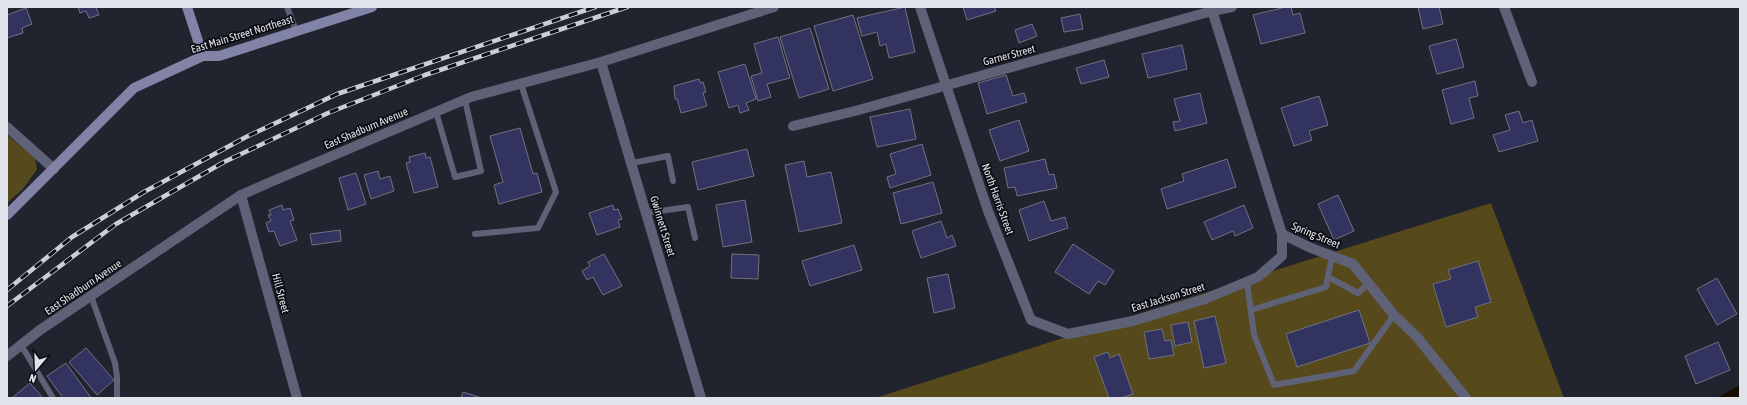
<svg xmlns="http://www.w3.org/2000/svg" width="1747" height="405" font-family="'Asap Condensed',sans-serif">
  <rect width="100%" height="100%" fill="#21232f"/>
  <g fill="#56491c">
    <path d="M7,135L35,158L37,169L23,189L7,203Z"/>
    <path d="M1491,203L1564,398H875L1292,265Z"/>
  </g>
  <path fill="#150d00" d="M1740,385V398H1717L1738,386Z"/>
  <g fill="#32335f" stroke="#707281">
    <path d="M78,7H98L96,8L99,15L89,18L86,11L80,13Z"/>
    <path d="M905,7L915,52L889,58L886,44L880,46L877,32L862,36L857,18Z"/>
    <path d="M963,7H994L996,11L967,20Z"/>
    <path d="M1286,7H1291L1293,15L1300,13L1305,33L1261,44L1253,15Z"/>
    <path d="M1418,7H1439L1443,24L1423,29Z"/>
    <path d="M26,8L32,24L22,28L23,33L7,38V15Z"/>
    <path d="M1080,14L1083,29L1064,32L1061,18Z"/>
    <path d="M853,15L873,79L833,91L814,26Z"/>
    <path d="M1032,24L1037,36L1019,43L1015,30Z"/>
    <path d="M810,28L829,89L799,98L780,37Z"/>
    <path d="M778,37L790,78L767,84L771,97L758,101L751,76L762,73L754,44Z"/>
    <path d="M1456,39L1464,67L1437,74L1429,46Z"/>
    <path d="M1182,45L1187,69L1148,78L1142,54Z"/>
    <path d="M1104,60L1109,77L1081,84L1076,68Z"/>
    <path d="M745,64L756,99L746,103L749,110L740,113L738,105L729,108L718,72Z"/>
    <path d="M1006,75L1013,96L1024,93L1027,102L987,114L978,83Z"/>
    <path d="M699,79L700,83L703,82L706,92L703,93L707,106L681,113L677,99H675L674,86Z"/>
    <path d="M1475,81L1478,96L1469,98L1474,118L1451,124L1442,90Z"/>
    <path d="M1200,93L1207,123L1175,131L1173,122L1180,121L1174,99Z"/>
    <path d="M1319,96L1328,125L1309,131L1312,140L1294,146L1281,108Z"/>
    <path d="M910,109L916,139L877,147L870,117Z"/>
    <path d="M1519,111L1523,123L1532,120L1538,141L1499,152L1493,135L1510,130L1505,115Z"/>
    <path d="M1019,120L1029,151L1000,161L989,130Z"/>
    <path d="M520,128L533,174L537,173L542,192L499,204L494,185L503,182L490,136Z"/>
    <path d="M922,144L931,175L890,188L887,177L896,174L890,154Z"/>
    <path d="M747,149L754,176L698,190L692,162Z"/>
    <path d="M425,153L426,158L430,157L438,187L414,193L406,163L410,162L409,157Z"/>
    <path d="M1045,159L1049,175L1054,174L1057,188L1017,196L1015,187L1008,188L1004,168Z"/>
    <path d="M1227,159L1236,187L1167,209L1161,189L1184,181L1182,174Z"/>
    <path d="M804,161L807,177L831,172L842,223L799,232L785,165Z"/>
    <path d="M378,171L380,179L390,176L394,191L371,199L364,175Z"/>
    <path d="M356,173L366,204L348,210L339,178Z"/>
    <path d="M933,182L942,213L901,224L893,193Z"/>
    <path d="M1338,195L1354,231L1334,240L1318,204Z"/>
    <path d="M745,200L752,242L723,247L716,205Z"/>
    <path d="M1044,201L1051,221L1065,217L1068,228L1029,241L1019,210Z"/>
    <path d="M282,205L283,210L290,208L294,220L290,221L297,240L280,246L274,231L269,232L266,223L271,221L268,215H271L269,210Z"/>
    <path d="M613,205L614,210L618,209L622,219L618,220L620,227L597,235L589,213Z"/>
    <path d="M1244,205L1253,228L1235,236L1233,231L1212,240L1204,222Z"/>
    <path d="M941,221L947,238L952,235L956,246L921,258L912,231Z"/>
    <path d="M340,230L341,241L312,245L310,234Z"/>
    <path d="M1073,244L1114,271L1105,285L1098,281L1089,294L1055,272Z"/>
    <path d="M854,245L862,270L810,286L802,261Z"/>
    <path d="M604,254L622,286L603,295L593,277L587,280L582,271L590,266L588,262Z"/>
    <path d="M732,254L759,255L758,279L731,278Z"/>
    <path d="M1478,261L1491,302L1475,307L1478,317L1446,327L1433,284L1451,279L1448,270Z"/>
    <path d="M948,274L955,308L934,313L927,278Z"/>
    <path d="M1717,278L1737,314L1717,325L1697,289Z"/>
    <path d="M1359,310L1370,343L1297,367L1286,334Z"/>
    <path d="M1215,316L1226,363L1204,368L1194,321Z"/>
    <path d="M1188,322L1192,342L1175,346L1171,325Z"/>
    <path d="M1162,329L1165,341L1171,340L1174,355L1149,359L1144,332Z"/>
    <path d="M1718,342L1730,370L1696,384L1685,356Z"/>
    <path d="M86,348L114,380L97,395L69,362Z"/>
    <path d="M1108,352L1110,358L1119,354L1133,394L1121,398H1109L1094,357Z"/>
    <path d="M66,363L91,398H63L47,376Z"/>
    <path d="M30,383L43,398H14L13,397Z"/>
    <path d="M463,392L482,398H461Z"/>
  </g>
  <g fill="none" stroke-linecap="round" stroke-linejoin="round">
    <g stroke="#5f6277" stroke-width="6">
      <path d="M287,7L296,30"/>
      <path d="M436,112L455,177L481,171L465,100"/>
      <path d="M632,163L668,156L673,181"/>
      <path d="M646,213L688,207L695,238"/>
      <path d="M475,234L538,228L556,192L521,84"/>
      <path d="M1328,277L1358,293L1369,283"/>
      <path d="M1247,282L1254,335L1274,385L1354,371L1394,315"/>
      <path d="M91,296L115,363L117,377V398"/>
      <path d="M1251,310L1326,287L1332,255"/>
      <path d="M21,345L53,398"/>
    </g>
    <g stroke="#5f6277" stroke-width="10">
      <path d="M920,7L988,211L1031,320L1068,334L1133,321L1205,299L1258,277L1282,256V234"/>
      <path d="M1211,7L1282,234L1311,248L1353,264L1394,315L1417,337L1466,398"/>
      <path d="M1504,7L1532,82"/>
      <path d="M601,62L701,398"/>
      <path d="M793,126L855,111L1212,11L1232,7"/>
      <path d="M7,127L54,169"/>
      <path d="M241,195L297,398"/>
      <path d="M7,356L40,330L241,195L273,181L471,97L601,62L774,7"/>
    </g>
    <g stroke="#8184a6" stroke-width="10">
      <path d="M187,7L203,56"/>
      <path d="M7,215L134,88L203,56H219L372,7"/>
    </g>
    <g stroke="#ccced6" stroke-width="4.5">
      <g id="rail">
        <path d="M7,290L72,237L144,192L246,137L337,94L595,7"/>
        <path d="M7,306L116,224L224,162L328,113L425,75L627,7"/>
      </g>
    </g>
    <use href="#rail" stroke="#0c0d12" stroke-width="3" stroke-dasharray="9" stroke-linecap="butt"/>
  </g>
  <g text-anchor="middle" stroke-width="3.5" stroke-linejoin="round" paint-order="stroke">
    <g font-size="11" fill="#e2e4ec" stroke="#0c0d12">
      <text transform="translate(242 34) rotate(-17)" y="4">East Main Street Northeast</text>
      <text transform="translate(1009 55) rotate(-15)" y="4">Garner Street</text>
      <text transform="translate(366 128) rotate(-23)" y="4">East Shadburn Avenue</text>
      <text transform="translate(998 199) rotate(70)" y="4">North Harris Street</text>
      <text transform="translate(663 226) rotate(73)" y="4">Gwinnett Street</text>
      <text transform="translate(1316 235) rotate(23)" y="4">Spring Street</text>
      <text transform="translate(83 287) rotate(-34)" y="4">East Shadburn Avenue</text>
      <text transform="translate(281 293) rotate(75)" y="4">Hill Street</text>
      <text transform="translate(1168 297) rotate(-17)" y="4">East Jackson Street</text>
    </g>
  </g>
  <rect width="1747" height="405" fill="none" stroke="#e2e4ec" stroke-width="16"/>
  <g transform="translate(36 369) rotate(199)" stroke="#0c0d12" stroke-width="3" paint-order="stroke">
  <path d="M0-3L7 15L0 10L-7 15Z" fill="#e2e4ec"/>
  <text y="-6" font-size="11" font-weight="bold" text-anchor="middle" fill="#e2e4ec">N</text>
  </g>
</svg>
